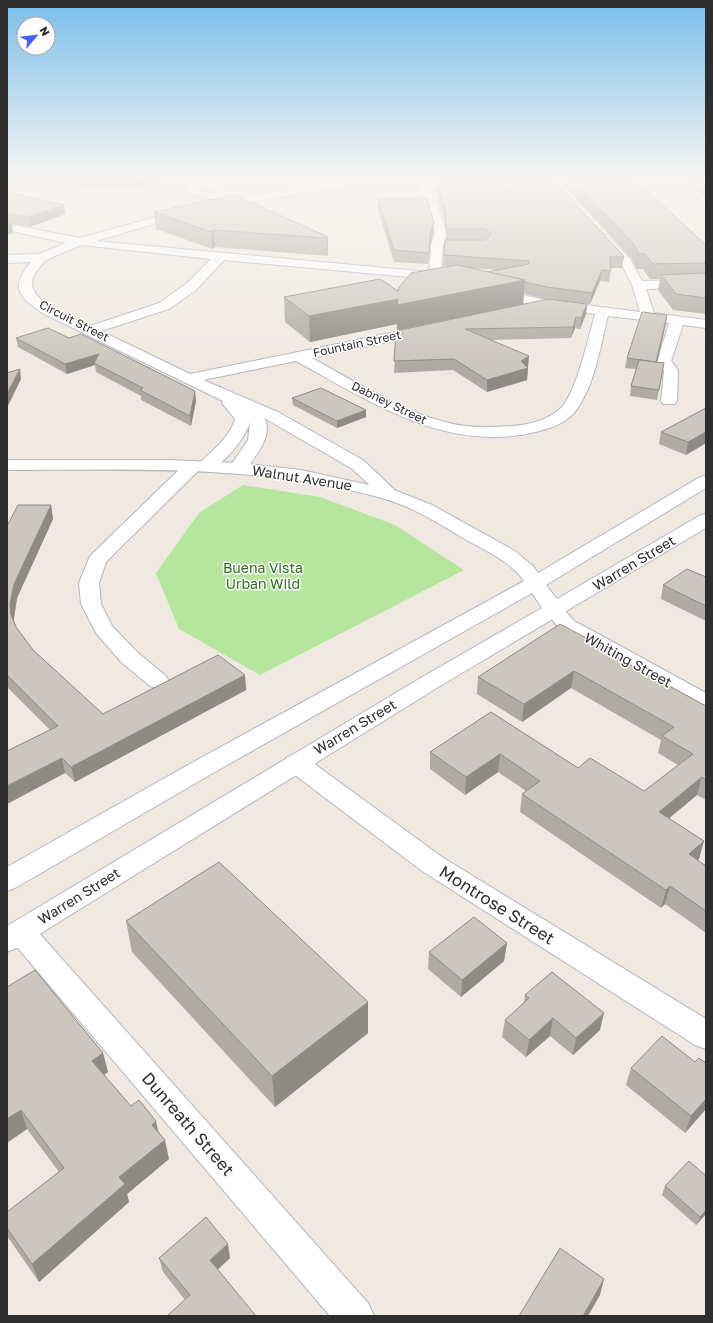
<svg xmlns="http://www.w3.org/2000/svg" width="713" height="1323" font-family="'Golos Text',sans-serif">
  <rect width="100%" height="100%" fill="#efe9e1"/>
  <path fill="#b6e59e" d="M243,485L320,497L395,525L464,570L260,675L179,629L156,573L199,513Z"/>
  <g fill="none" stroke-linecap="round" stroke-linejoin="round">
    <g stroke="#b4b7c1" stroke-width="2">
      <g id="street">
        <path d="M355,179H371L370,181L340,188L217,207L212,204L216,201L191,194L185,190L187,185C202,181 218,177 226,192L223,196L229,199ZM203,188H211L216,192L214,194L196,189Z"/>
        <path d="M586,179H706V182L525,186L520,183L525,180Z"/>
        <path d="M464,180L469,183L468,185L429,189L436,201L447,234L443,245L441,275L445,278L443,281L439,282L420,278L224,260L196,290L169,309L101,331L190,374L425,326L430,327L432,330L430,333L312,358C350,379 403,412 445,422C466,428 489,428 511,426C529,425 548,420 561,408C576,393 589,336 595,314L546,308L489,296L488,293L494,289L546,300L640,312L632,285L621,263L597,237L603,234L607,235L630,259L642,281L706,279V287L646,289L654,313L706,320V328L683,325L671,361L678,370L677,401L675,404H663L661,401L664,371L657,362L669,323L608,316C600,347 595,387 574,413C564,425 545,430 531,433C444,452 369,401 296,361L203,380L278,412L363,460L400,495L397,499L391,500L385,499L351,468L264,418C275,435 253,459 244,472L238,473L232,472L229,468L248,440L250,422C246,438 217,476 200,469L106,562L99,583L101,604L112,626L137,652L166,676L169,681L166,686L158,688L150,686L121,662L96,633L81,604L79,583L90,556L187,462L193,461L200,463C213,449 229,439 235,419L222,403L223,401L44,314C19,297 9,288 31,262L7,263V255L39,254L66,243L7,230V224L80,238L184,209L188,210L189,212L188,214L96,241L429,272L431,245L435,234L426,201L418,187L419,185L434,181ZM81,245L211,259L186,284L159,303L90,326C72,317 15,298 37,271C40,267 43,262 47,260C58,254 70,250 81,245Z"/>
        <path d="M554,604L561,606L574,621L591,630L706,693V710L698,708L560,629L544,610L547,606Z"/>
        <path d="M296,755L305,757L442,857L706,1019V1049L695,1045L422,871L287,769L284,763L287,757Z"/>
        <path d="M21,920L31,924L368,1303L374,1316H330L11,940L7,931L11,924Z"/>
      </g>
    </g>
    <g stroke="#b4b7c1" stroke-width="2">
      <path id="secondary" d="M7,460H167L238,463L301,470L397,491L432,505L515,551L533,566L538,573L700,477L706,476V488L546,585L557,599L699,516L706,514V528L440,686L17,948L7,952V926L424,676L542,608L532,593L213,773L17,887L7,891V867L195,761L524,581C509,560 484,550 463,538C438,523 413,507 385,499C262,464 133,470 7,470Z"/>
    </g>
    <use href="#street" fill="#fff" fill-rule="evenodd"/>
    <use href="#secondary" fill="#fff" fill-rule="evenodd"/>
  </g>
  <g fill="#afaba4" fill-rule="evenodd">
    <path d="M7,179H164L137,188L7,185Z"/>
    <path d="M440,179H560H552L624,257L622,268H611L609,282L600,281L590,304H587L586,314L580,329L575,328L571,338L490,340L528,367V368L527,380L487,392L453,370L394,373L397,324L310,342L285,322L284,297L398,291L449,266H443L445,240H446L445,221L435,189L436,180H441ZM470,268L497,270L487,272ZM524,294L546,299L559,300L523,304Z"/>
    <path d="M565,179H634L706,245V314L673,310L658,290L660,279H650L643,269H637L631,258L564,186Z"/>
    <path d="M689,179H706V197L688,184Z"/>
    <path d="M7,192L64,205L65,214L30,227L12,224L13,233L7,235Z"/>
    <path d="M378,199L434,223L433,234L430,245L428,264L394,262L378,210Z"/>
    <path d="M154,212L328,237V256L215,247L212,249L156,229Z"/>
    <path d="M667,315L657,362L664,363L657,400L630,396L631,386L637,369L625,368L627,358Z"/>
    <path d="M48,328L196,401L191,426L141,400V396L96,372L95,365L67,374L18,347L16,338Z"/>
    <path d="M292,398L366,417L337,428L293,405Z"/>
    <path d="M706,408V443L686,455L659,444L661,432Z"/>
    <path d="M51,505L53,519L17,598L14,618V621L16,627L33,650L103,714L245,675L246,690L75,782L65,773L7,804V751L50,730L7,687V526Z"/>
    <path d="M706,577V621L661,599L663,585Z"/>
    <path d="M605,648V650L629,664L706,706V800L697,795L669,818L704,841L699,859L698,860L706,866V933L665,904L661,908L520,812L522,794L526,791L498,772L465,795L430,769V752L491,712L578,768L644,791L678,765L658,753L661,740L571,688L522,722L477,694L478,677Z"/>
    <path d="M126,921L368,1033L275,1107L132,952Z"/>
    <path d="M507,943L504,961L461,997L428,969L429,952Z"/>
    <path d="M7,987L103,1053L108,1072L104,1075L131,1106L159,1132L169,1159L127,1194L129,1202L39,1282L7,1236V1212L59,1172L27,1129L7,1143Z"/>
    <path d="M525,995L600,1030L573,1055L550,1036L526,1057L502,1037L505,1020L524,1003Z"/>
    <path d="M631,1068L706,1109L685,1133L626,1085Z"/>
    <path d="M665,1186L706,1214L696,1225L662,1195Z"/>
    <path d="M159,1258H230L185,1300L163,1272Z"/>
  </g>
  <g fill="#8e8b86">
    <path d="M136,179H164L137,188Z"/>
    <path d="M64,205L65,214L30,227L28,217Z"/>
    <path d="M11,223L13,233L7,235V225Z"/>
    <path d="M434,223L433,234L430,245L428,264L430,234Z"/>
    <path d="M213,230L215,247L212,249L211,232Z"/>
    <path d="M328,237V256L327,238Z"/>
    <path d="M602,270L600,281L590,304L592,293Z"/>
    <path d="M525,280L523,305L397,330V324L310,342L309,316L398,299Z"/>
    <path d="M587,304L586,314L580,329L581,318Z"/>
    <path d="M667,315L666,324L655,371L656,362Z"/>
    <path d="M576,317L575,328L571,338L573,327Z"/>
    <path d="M99,354L94,363L95,365L67,374L65,364Z"/>
    <path d="M529,356L528,367L525,369L528,368L527,380L487,392V380L521,361Z"/>
    <path d="M20,369L21,379L7,408V394Z"/>
    <path d="M195,391L196,401L191,426L190,416Z"/>
    <path d="M366,410V417L337,428V421Z"/>
    <path d="M706,432V443L686,455L688,442Z"/>
    <path d="M51,505L53,519L17,598L14,618V630L11,615L10,604L14,584Z"/>
    <path d="M574,671L571,688L522,722L524,704Z"/>
    <path d="M245,675L246,690L75,782L71,767Z"/>
    <path d="M500,754L498,772L465,795L466,777Z"/>
    <path d="M62,758L65,773L7,804V786Z"/>
    <path d="M702,777L697,795L655,830L659,812Z"/>
    <path d="M704,841L699,859L684,872L689,854Z"/>
    <path d="M670,886L665,904L661,908L666,890Z"/>
    <path d="M507,943L504,961L461,997L462,980Z"/>
    <path d="M368,1002V1033L275,1107L272,1076Z"/>
    <path d="M604,1013L600,1030L573,1055L576,1038Z"/>
    <path d="M553,1018L550,1036L526,1057L529,1040Z"/>
    <path d="M103,1053L108,1072L96,1080L92,1061Z"/>
    <path d="M706,1099V1109L685,1133L691,1116Z"/>
    <path d="M21,1110L27,1129L7,1143V1119Z"/>
    <path d="M156,1121L160,1140L152,1125Z"/>
    <path d="M165,1140L169,1159L127,1194L129,1202L39,1282L32,1264L119,1177Z"/>
    <path d="M706,1210V1214L696,1225L700,1217Z"/>
    <path d="M228,1244L230,1258L212,1275L210,1260Z"/>
    <path d="M604,1279L600,1295L588,1316H583Z"/>
  </g>
  <g fill="#cbc7bf" stroke="#8e8b86">
    <path d="M481,179H552L621,253L624,257H610L611,271L602,270L592,293L547,287L525,282V280L487,272L529,264V261L444,255L445,240H485L492,234L485,229H446V211L436,180Z"/>
    <path d="M571,179H634L706,245V263L653,264L645,254H639L633,243Z"/>
    <path d="M701,179H706V182Z"/>
    <path d="M7,192L64,205L28,217L7,214Z"/>
    <path d="M235,195L328,237L327,238L213,230L211,232L154,212Z"/>
    <path d="M427,198L434,223L430,234L429,253L394,250L378,199Z"/>
    <path d="M7,222L11,223L7,225Z"/>
    <path d="M457,265L525,280L397,305L398,299L309,316L284,297L380,279L398,291L399,287L411,273Z"/>
    <path d="M706,273V298L676,294L661,275Z"/>
    <path d="M548,299L587,304L581,318L576,317L573,327L465,329L529,356L521,361L528,368L487,380L454,359L394,361L396,331Z"/>
    <path d="M642,312L667,315L656,362L627,358Z"/>
    <path d="M48,328L69,338L81,334L195,391L190,416L140,390L143,388L94,363L99,354L65,364L16,338Z"/>
    <path d="M639,360L664,363L659,390L631,386Z"/>
    <path d="M20,369L7,394V373Z"/>
    <path d="M321,388L366,410L337,421L292,398Z"/>
    <path d="M706,408V432L688,442L661,432Z"/>
    <path d="M18,505H51L14,584L10,604L11,615L16,627L33,650L103,714L218,655L245,675L71,767L62,758L7,786V751L58,726L7,675V526Z"/>
    <path d="M687,569L706,577V606L663,585Z"/>
    <path d="M560,624L605,648L604,649L629,664L706,706V780L702,777L659,812L704,841L689,854L706,866V911L670,886L666,890L522,794L540,781L500,754L466,777L430,752L491,712L578,768L590,758L644,791L693,754L662,736L674,727L574,671L524,704L478,677Z"/>
    <path d="M219,862L368,1002L272,1076L126,921Z"/>
    <path d="M474,917L507,943L462,980L429,952Z"/>
    <path d="M35,970L103,1053L92,1061L131,1106L139,1100L156,1121L152,1125L165,1140L119,1177L125,1184L32,1264L7,1228V1212L64,1168L21,1110L7,1119V987Z"/>
    <path d="M552,972L604,1013L576,1038L553,1018L529,1040L505,1020L529,998L525,995Z"/>
    <path d="M662,1036L695,1062L699,1058L706,1063V1099L691,1116L631,1068Z"/>
    <path d="M689,1161L706,1176V1210L700,1217L665,1186Z"/>
    <path d="M206,1217L228,1244L210,1260L256,1316H167L190,1295L159,1258Z"/>
    <path d="M560,1248L604,1279L583,1316H519Z"/>
  </g>
  <linearGradient id="sky" x2="0" y2="1"><stop stop-color="#7abfeb"/><stop offset="0.49" stop-color="#f8f5f2"/><stop offset="1" stop-color="#f8f5f2" stop-opacity="0"/></linearGradient>
  <rect width="713" height="364" fill="url(#sky)"/>
  <g text-anchor="middle" stroke-width="3" stroke-linejoin="round" paint-order="stroke">
    <g font-size="12" fill="#2e2e2e" stroke="#fff">
      <text transform="translate(74 321) rotate(27)" y="4">Circuit Street</text>
      <text transform="translate(357 344) rotate(-12)" y="4">Fountain Street</text>
      <text transform="translate(389 403) rotate(26)" y="4">Dabney Street</text>
    </g>
    <g font-size="14" fill="#2e2e2e" stroke="#fff">
      <text transform="translate(302 478) rotate(9)" y="5">Walnut Avenue</text>
      <text transform="translate(634 563) rotate(-31)" y="5">Warren Street</text>
      <text transform="translate(628 660) rotate(29)" y="5">Whiting Street</text>
      <text transform="translate(355 727) rotate(-31)" y="5">Warren Street</text>
      <text transform="translate(79 896) rotate(-32)" y="5">Warren Street</text>
    </g>
    <g font-size="14" fill="#2c6e1b" stroke="#fff">
      <text x="263" y="573">Buena Vista<tspan x="263" dy="16">Urban Wild</tspan></text>
    </g>
    <g font-size="17" fill="#2e2e2e" stroke="#fff">
      <text transform="translate(497 905) rotate(32)" y="6">Montrose Street</text>
      <text transform="translate(188 1124) rotate(49)" y="6">Dunreath Street</text>
    </g>
  </g>
  <rect width="713" height="1323" fill="none" stroke="#2e2e2e" stroke-width="16"/>
  <g transform="translate(36 36) rotate(62)"><circle r="19" fill="#ffffff" stroke="#ababab"/>
  <path d="M0-3L7 15L0 10L-7 15Z" fill="#4264fb"/>
  <text y="-6" font-size="11" font-weight="bold" text-anchor="middle" fill="#2e2e2e">N</text>
  </g>
</svg>
